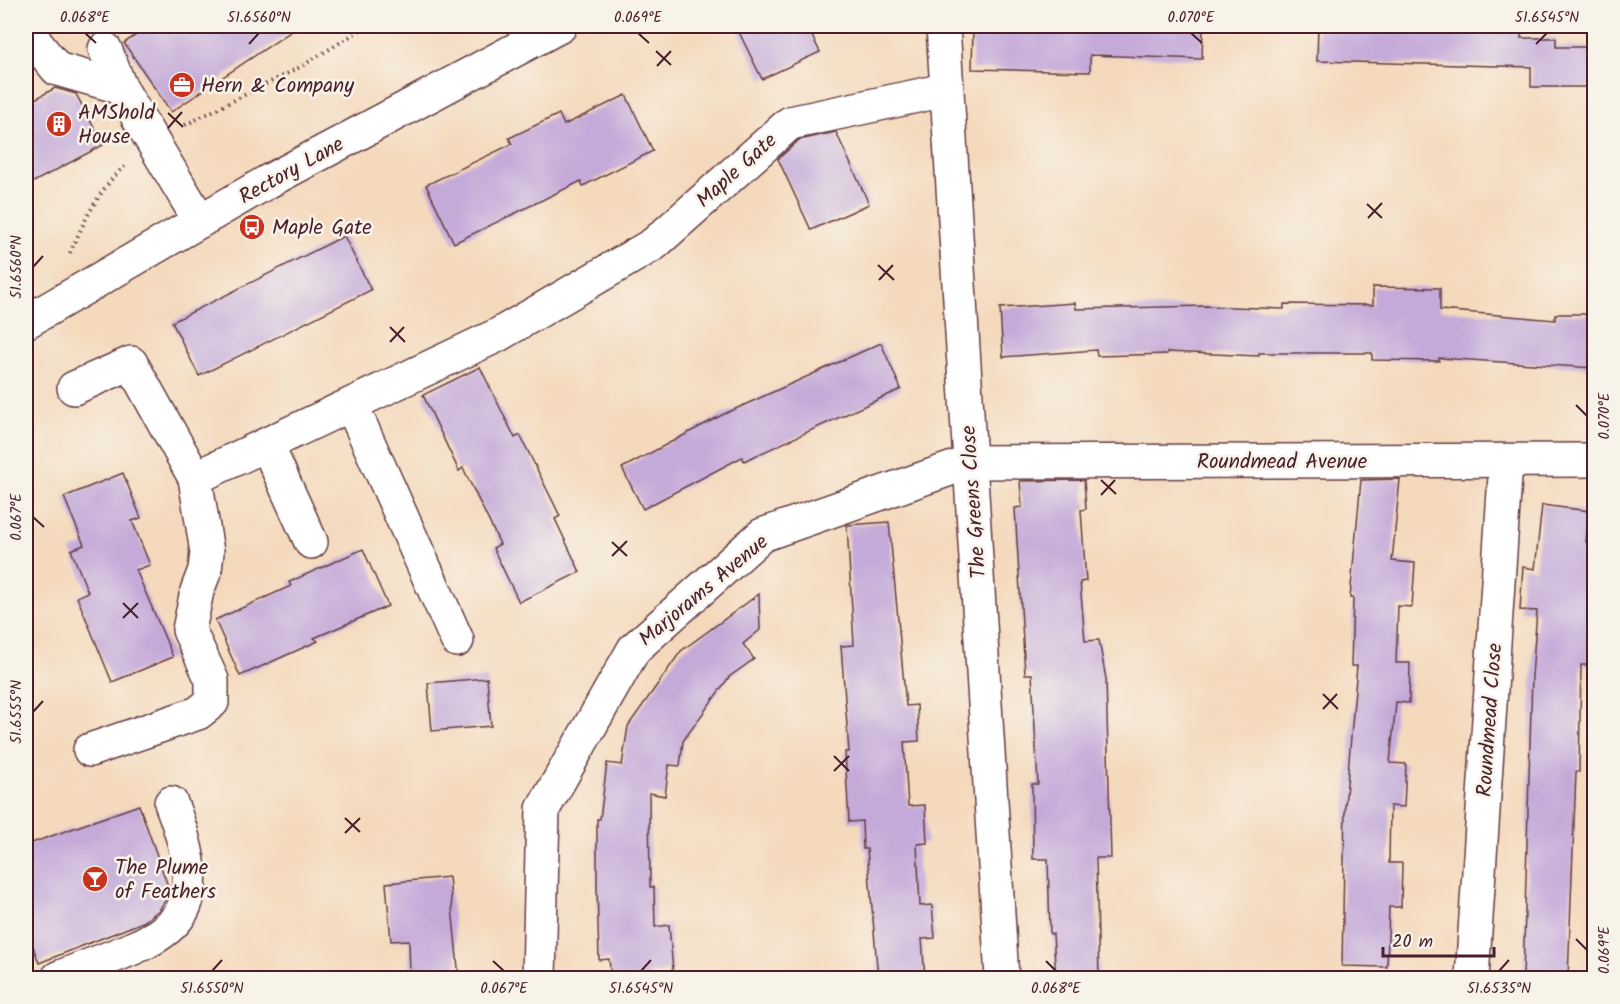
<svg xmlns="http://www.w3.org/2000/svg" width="1620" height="1004" font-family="Kalam,sans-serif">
  <rect width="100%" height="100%" fill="#f7f3e8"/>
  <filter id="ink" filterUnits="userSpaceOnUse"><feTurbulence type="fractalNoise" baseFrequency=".0167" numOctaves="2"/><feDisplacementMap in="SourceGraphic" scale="12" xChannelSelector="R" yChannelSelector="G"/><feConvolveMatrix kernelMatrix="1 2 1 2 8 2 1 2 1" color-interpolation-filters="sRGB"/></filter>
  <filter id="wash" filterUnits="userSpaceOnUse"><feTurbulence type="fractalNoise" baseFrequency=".008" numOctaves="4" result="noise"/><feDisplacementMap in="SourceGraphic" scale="24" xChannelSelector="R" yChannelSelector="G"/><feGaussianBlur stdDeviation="1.35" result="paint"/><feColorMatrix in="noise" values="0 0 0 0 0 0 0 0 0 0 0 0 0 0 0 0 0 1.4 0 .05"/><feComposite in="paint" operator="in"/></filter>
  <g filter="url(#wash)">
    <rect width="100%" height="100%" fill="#f4d9bc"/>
    <g id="blocks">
      <g fill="#c4aad9">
        <path d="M150,26H299L171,112L124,43Z"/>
        <path d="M736,26H807L820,52L762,79Z"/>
        <path d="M1203,26L1202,59L1090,55V72L972,69L973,27Z"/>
        <path d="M1318,26H1522L1521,38H1556V47H1594V87H1531V67L1317,61Z"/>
        <path d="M55,88L76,94L103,145L26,186V104Z"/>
        <path d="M626,95L653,151L583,186L581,181L454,243L426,185L512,144L509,138L559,114L564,125Z"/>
        <path d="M836,132L869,204L811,230L778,159L799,140Z"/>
        <path d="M344,236L371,290L199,376L172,322Z"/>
        <path d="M1373,287L1440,288V310L1555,320V314H1594V368L1439,358V361L1372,360V353H1259V356L1167,352V354L1097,356L1096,350L1003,357L1000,308L1075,303L1076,309L1206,306L1284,309V304L1373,305Z"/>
        <path d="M881,343L901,389L744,461L742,457L643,509L622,468L722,415Z"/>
        <path d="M480,367L515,438L520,435L560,516L555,519L580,572L519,602L493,548L500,544L463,468L459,471L423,395Z"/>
        <path d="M123,473L141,518L132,521L150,565L136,570L173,657L112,682L77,597L88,592L71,550L84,545L64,497Z"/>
        <path d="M1400,479L1392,561L1415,563L1412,607L1398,606L1396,663H1410L1409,703L1396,702L1390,763L1406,764L1404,807L1390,806L1389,863H1402L1401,907H1389L1387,967L1342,966L1345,807L1357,666H1351L1353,598H1350L1361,480Z"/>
        <path d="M1084,480L1086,509L1081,510L1086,581L1080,582L1085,641L1099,640L1106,679L1111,858H1096L1099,978H1056L1053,934H1050L1048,859H1033L1032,784H1038L1032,674H1025L1015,508L1022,507L1020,481Z"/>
        <path d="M1542,505L1589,511L1586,542L1594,543L1592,665H1581L1579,772H1576L1568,978H1523L1532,676L1537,611L1520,610L1523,567L1535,569Z"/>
        <path d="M889,522L906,706L917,705L919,741L904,742L908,806L925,805L927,843L917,844L920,906L932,905L935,938L922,939L925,978H878L867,849H863L862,821L849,822L845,752H849L841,646L854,645L847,525Z"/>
        <path d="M363,549L388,606L314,638L318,641L240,676L215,620L291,586L289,582Z"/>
        <path d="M759,594L760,630L743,644L754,659L729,677L683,741L680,766L669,765L665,796L649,793L650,887H654L655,927L669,925L673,970L649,973L650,978H611L609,959L599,960L597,887V819H600L607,763L622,765L628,726L681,651Z"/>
        <path d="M487,678L491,726L432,731L428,683Z"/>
        <path d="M139,805L169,889L167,898L159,910L143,922L39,963L26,927V845Z"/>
        <path d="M449,877L459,978H410L409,940L391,941L386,883Z"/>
      </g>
    </g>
  </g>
  <g filter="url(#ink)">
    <use href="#blocks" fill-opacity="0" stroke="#643b41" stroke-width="1.5"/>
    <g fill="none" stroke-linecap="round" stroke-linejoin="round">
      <g stroke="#643b41" stroke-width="36">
        <g id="minor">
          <path d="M27,26L36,43L57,69L120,87"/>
          <path d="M943,26L1002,978"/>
          <path d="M105,49L120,87L200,221"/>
          <path d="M74,388L131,363L195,478L207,552L205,570L197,591L189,630L212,680V702L198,713L90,750"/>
          <path d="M352,406L457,640"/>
          <path d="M267,445L311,542"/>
          <path d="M195,478L498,335L654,244L790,123L945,90"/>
          <path d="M58,978C162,935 222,934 171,803"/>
          <path d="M539,978L543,809L634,649L762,535L970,462L1594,460"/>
          <path d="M1472,978L1506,461"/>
        </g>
      </g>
      <g stroke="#643b41" stroke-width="36">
        <path id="major" d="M26,322L267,182L560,26"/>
      </g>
      <g stroke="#643b41" stroke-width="4" stroke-dasharray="1.5 4.5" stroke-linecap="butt">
        <path d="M185,125L302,66L367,26"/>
        <path d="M70,253C84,221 100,187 127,164"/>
      </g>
      <use href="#minor" stroke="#fff" stroke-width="33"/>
      <use href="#major" stroke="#fff" stroke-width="33"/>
    </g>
  </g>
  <path fill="none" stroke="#4a1f2b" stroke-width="2" d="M85,33L96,43M638,33L649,43M1191,33L1202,43M249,44L259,33M1536,44L1547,33M656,51L671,65M657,66L671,51M168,113L183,127M168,128L182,112M1367,204L1382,218M1368,218L1382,203M878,265L894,280M33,267L43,256M879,280L893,265M390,327L405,342M390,342L404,327M1576,405L1587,416M1101,480L1116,494M1101,495L1115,480M33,517L44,527M612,542L627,556M612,556L627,541M123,603L138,618M123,618L138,603M1323,694L1338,709M1323,709L1337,694M33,712L43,701M834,756L849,771M834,771L849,756M345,818L360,832M345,833L360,818M1576,939L1587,950M493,961L504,971M1046,961L1056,971M212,971L222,960M641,971L651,960M1499,971L1509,960"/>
  <defs>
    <g id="office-disc" transform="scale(1.35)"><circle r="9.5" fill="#c8321e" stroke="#f7f3e8"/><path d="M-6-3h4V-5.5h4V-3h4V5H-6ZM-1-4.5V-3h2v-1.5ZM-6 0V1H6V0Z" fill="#fff"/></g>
    <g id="building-disc" transform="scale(1.35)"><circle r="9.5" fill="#c8321e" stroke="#f7f3e8"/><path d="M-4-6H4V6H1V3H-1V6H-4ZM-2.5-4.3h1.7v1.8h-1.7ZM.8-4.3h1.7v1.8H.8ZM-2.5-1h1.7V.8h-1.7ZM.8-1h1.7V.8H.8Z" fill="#fff"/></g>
    <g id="bus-disc" transform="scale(1.35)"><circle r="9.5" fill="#c8321e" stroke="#f7f3e8"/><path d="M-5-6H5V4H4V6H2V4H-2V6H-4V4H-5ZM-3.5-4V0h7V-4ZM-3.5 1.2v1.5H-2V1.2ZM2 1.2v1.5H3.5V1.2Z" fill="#fff"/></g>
    <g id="bar-disc" transform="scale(1.35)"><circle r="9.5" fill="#c8321e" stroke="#f7f3e8"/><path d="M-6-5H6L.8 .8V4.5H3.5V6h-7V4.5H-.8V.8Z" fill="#fff"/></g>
  </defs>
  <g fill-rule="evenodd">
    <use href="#office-disc" x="182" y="85"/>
    <use href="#building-disc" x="59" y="124"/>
    <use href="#bus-disc" x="252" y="227"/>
    <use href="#bar-disc" x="95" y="879"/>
  </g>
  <g text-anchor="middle" stroke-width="5" stroke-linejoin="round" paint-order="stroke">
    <g font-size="21" fill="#4a1f2b" stroke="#f7f3e8" text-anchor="start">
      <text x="201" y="92">Hern &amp; Company</text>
      <text x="78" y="119">AMShold<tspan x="78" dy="24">House</tspan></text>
      <text x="272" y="234">Maple Gate</text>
      <text x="115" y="874">The Plume<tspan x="115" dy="24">of Feathers</tspan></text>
    </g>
    <g font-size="21" fill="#4a1f2b" stroke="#f7f3e8">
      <text transform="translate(291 170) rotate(-29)" y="7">Rectory Lane</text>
      <text transform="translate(736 170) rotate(-42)" y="7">Maple Gate</text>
      <text x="1282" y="468">Roundmead Avenue</text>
      <text transform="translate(973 502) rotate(-94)" y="7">The Greens Close</text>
      <text transform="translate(703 590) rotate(-40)" y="7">Marjorams Avenue</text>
      <text transform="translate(1489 720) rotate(-86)" y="7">Roundmead Close</text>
    </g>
  </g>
  <rect width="1620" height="1004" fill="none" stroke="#f7f3e8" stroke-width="66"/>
  <path d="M1383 947v9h111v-9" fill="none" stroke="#4a1f2b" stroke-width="3"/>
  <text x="1392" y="947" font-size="18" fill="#4a1f2b" stroke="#f7f3e8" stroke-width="4.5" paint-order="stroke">20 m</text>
  <rect x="33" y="33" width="1554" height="938" fill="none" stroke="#4a1f2b" stroke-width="2"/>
  <g font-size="15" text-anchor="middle" fill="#4a1f2b">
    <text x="85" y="22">0.068°E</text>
    <text x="259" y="22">51.6560°N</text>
    <text x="638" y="22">0.069°E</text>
    <text x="1191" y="22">0.070°E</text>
    <text x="1547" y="22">51.6545°N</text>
    <text transform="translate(16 267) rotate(-90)" y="5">51.6560°N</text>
    <text transform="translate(1604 416) rotate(-90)" y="5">0.070°E</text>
    <text transform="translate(16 517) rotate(-90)" y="5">0.067°E</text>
    <text transform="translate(16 712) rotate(-90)" y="5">51.6555°N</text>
    <text transform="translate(1604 950) rotate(-90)" y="5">0.069°E</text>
    <text x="212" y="993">51.6550°N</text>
    <text x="504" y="993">0.067°E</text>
    <text x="641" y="993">51.6545°N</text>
    <text x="1056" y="993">0.068°E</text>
    <text x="1499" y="993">51.6535°N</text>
  </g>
</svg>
